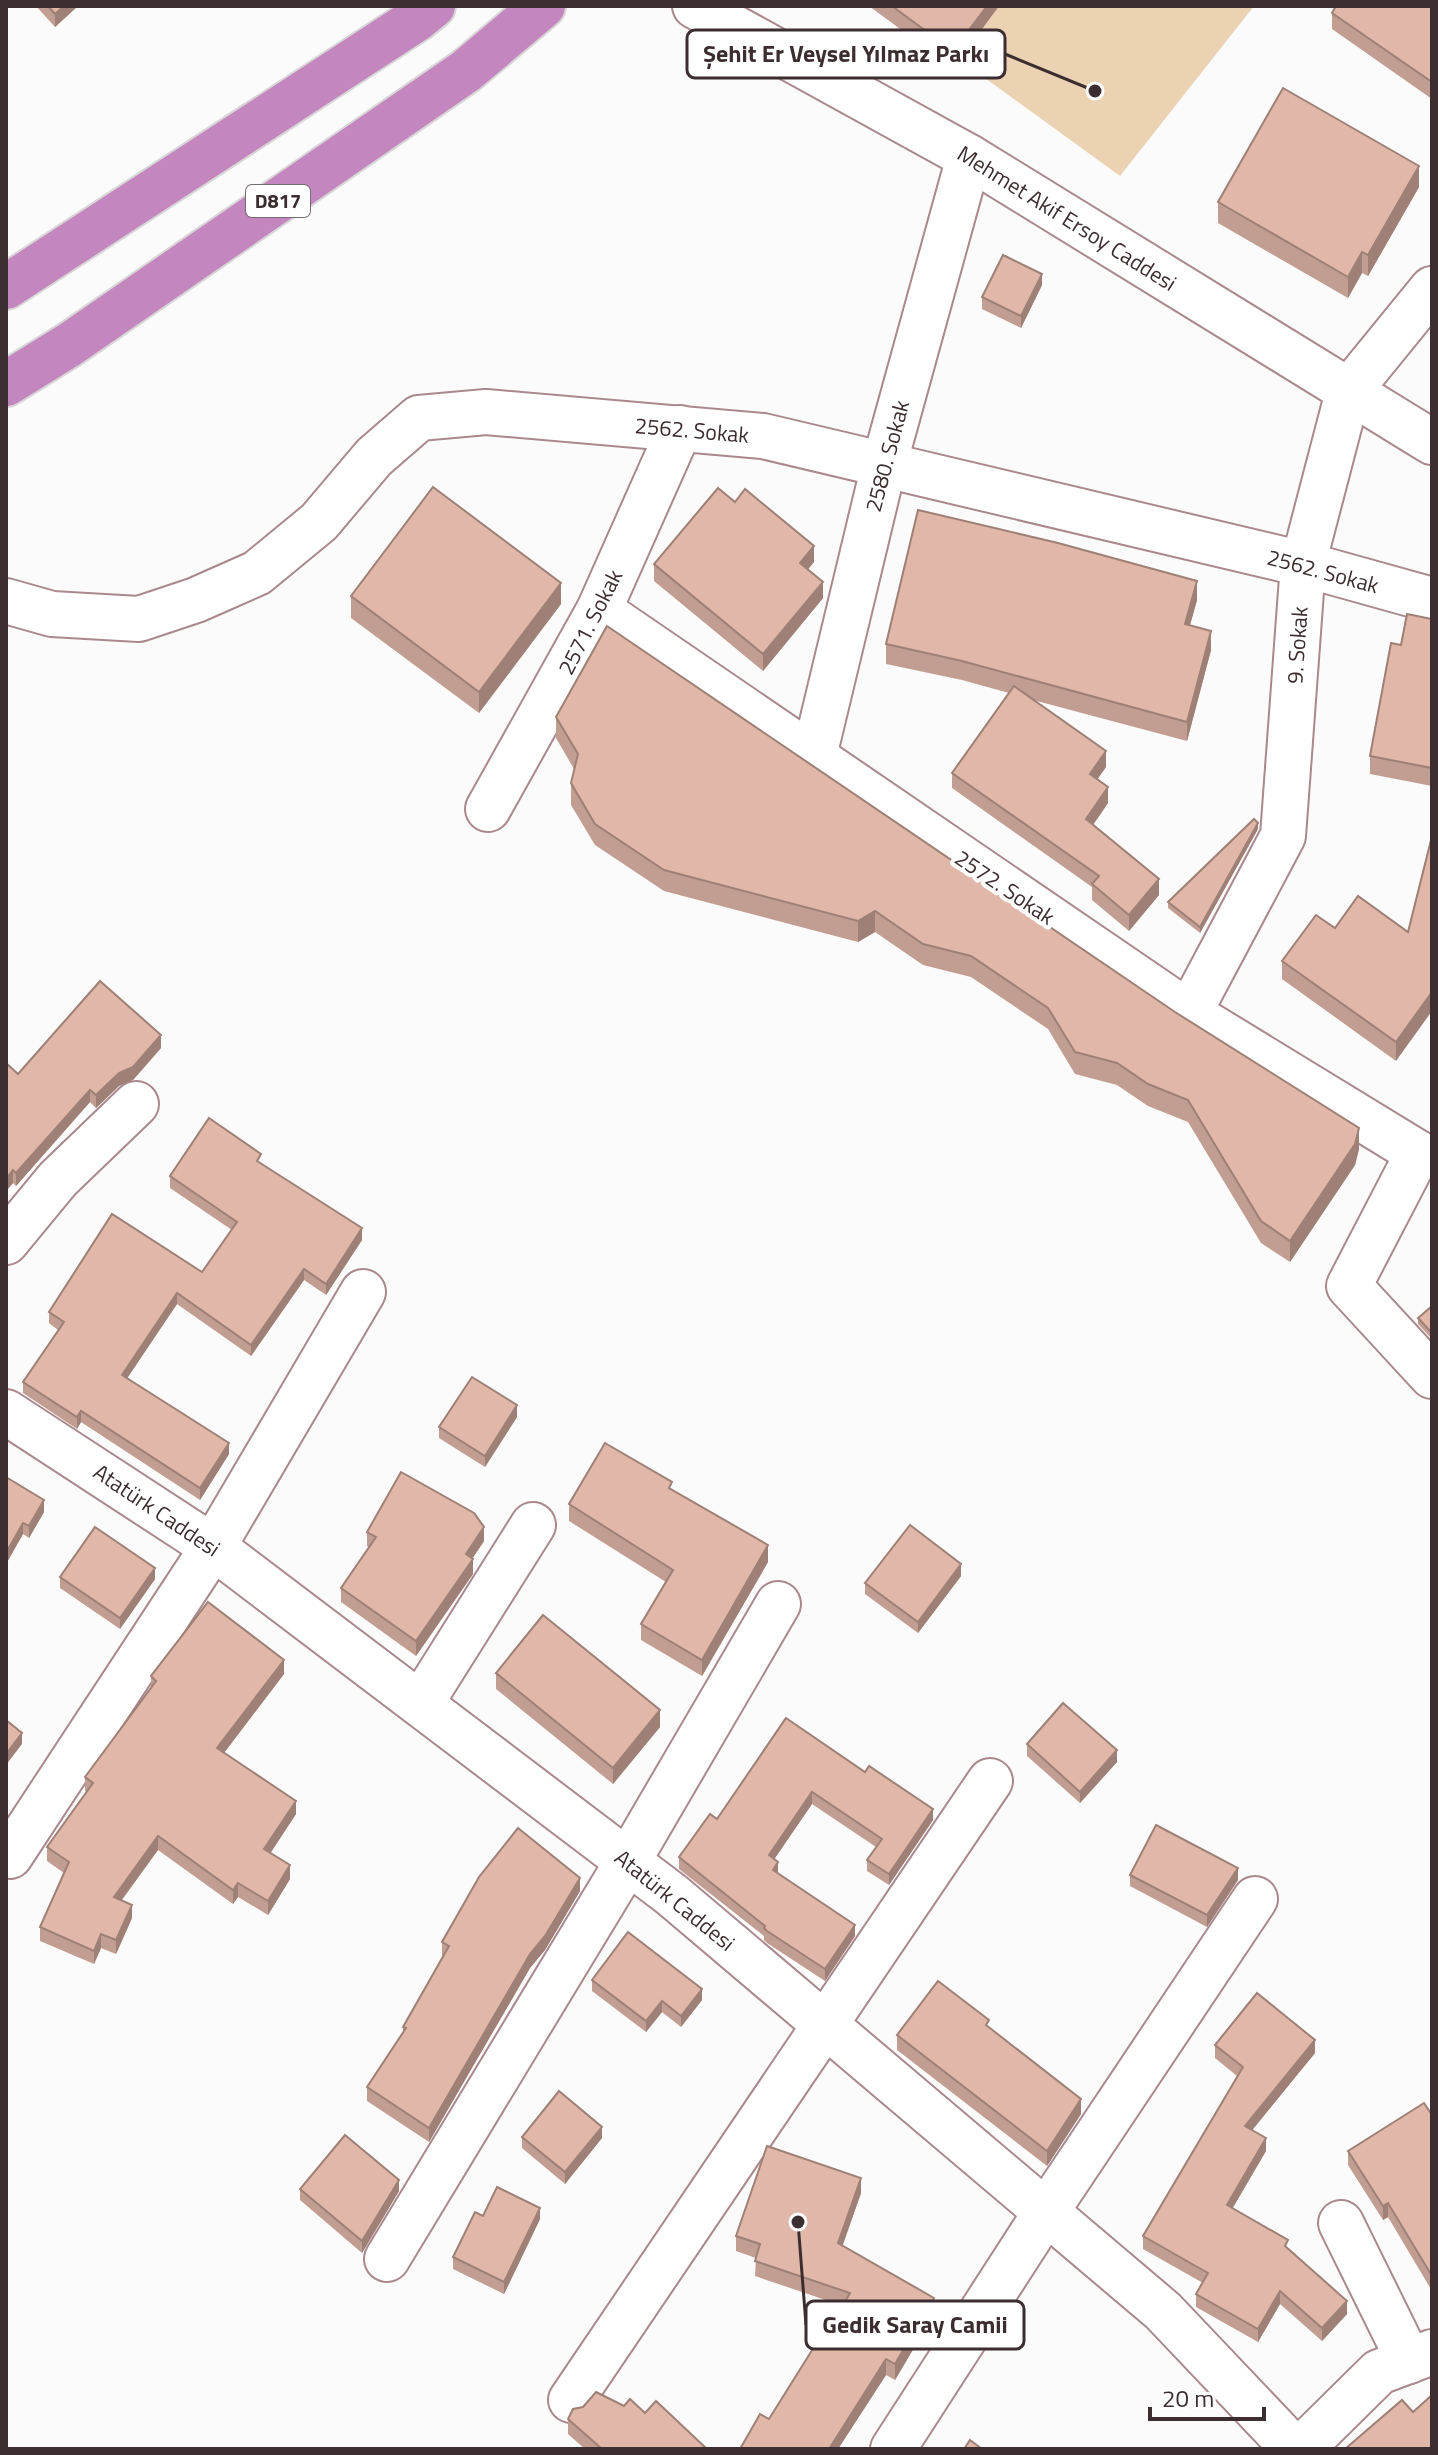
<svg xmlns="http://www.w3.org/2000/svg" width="1438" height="2455" font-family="'Titillium Web',sans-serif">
  <rect width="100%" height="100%" fill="#fbfbfb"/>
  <path fill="#ead2b3" d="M886,6H1254L1120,176Z"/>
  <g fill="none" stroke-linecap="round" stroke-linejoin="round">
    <g stroke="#a9888e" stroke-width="48">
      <g id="minor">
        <path d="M6,601L52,614L139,619L196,600L257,573L319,522L374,457L419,418L486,412L763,436L1303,564L1432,600"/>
        <path d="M599,610L1189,1013L1418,1153"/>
        <path d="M814,756L884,465L969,157"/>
        <path d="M488,809L599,610L680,428"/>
        <path d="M1189,1013L1283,836L1303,564L1348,392L1432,289"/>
        <path d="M1418,1153L1349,1286L1432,1376"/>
        <path d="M6,1242L58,1179L136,1104"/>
        <path d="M421,1703L533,1525"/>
        <path d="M10,1856L213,1547L363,1292"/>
        <path d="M1341,2223L1409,2361"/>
        <path d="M387,2259L628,1861L778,1604"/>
        <path d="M571,2400L990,1781"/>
        <path d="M893,2449L1046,2212L1255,1899"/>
        <path d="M1301,2449L1379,2372L1432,2352"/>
      </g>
    </g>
    <g stroke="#a9888e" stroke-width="48">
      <g id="tertiary">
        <path d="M695,6L969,157L1432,442"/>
        <path d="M6,1412L213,1547L672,1895L1163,2311L1294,2449"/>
      </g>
    </g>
    <g stroke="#d8d5d6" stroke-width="48">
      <g id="trunk">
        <path d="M6,287L417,19L433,6"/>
        <path d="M6,384L69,345L466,71L543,6"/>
      </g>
    </g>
    <use href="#minor" stroke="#fff" stroke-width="44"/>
    <use href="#tertiary" stroke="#fff" stroke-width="44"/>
    <use href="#trunk" stroke="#c486be" stroke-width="44"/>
  </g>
  <g fill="#c29d91">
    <path d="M36,6H78L55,27Z"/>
    <path d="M869,6H999L953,68Z"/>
    <path d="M1432,6V99L1332,29V13Z"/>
    <path d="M1419,187L1368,276L1362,273L1348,298L1218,223V202Z"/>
    <path d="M1042,285L1021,328L982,309V297Z"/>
    <path d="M814,562L808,569L823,598L763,671L654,581V564Z"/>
    <path d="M351,596L561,604L479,713L351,618Z"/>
    <path d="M1197,600L1190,625L1211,650L1187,741L1033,700L1106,767L1097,779L1108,803L1093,825L1159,895L1129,931L1092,900V887L952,788V773L1009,693L962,680L886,664V644Z"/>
    <path d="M1432,619V786L1370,774V756L1401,645Z"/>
    <path d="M556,717L1359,1149L1355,1165L1290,1262L1261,1243L1188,1122L1148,1106L1117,1085L1075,1074L1048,1029L971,977L923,965L875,932L858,942L664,891L595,845L571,805V783L574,769L556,738Z"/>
    <path d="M1258,829L1200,933L1168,908V902Z"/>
    <path d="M1408,932L1396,1061L1282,979V961Z"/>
    <path d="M161,1048L133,1080L119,1086L96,1108L90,1102L16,1186L13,1183L6,1191V1063L18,1074Z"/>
    <path d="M261,1164L362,1240L326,1295L304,1280L251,1356L177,1304L127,1378L229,1454L200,1500L81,1422L77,1429L23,1393V1382L58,1330L49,1323V1312L202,1272L232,1230L170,1188V1176Z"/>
    <path d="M1432,1306V1339L1418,1324V1318Z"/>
    <path d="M517,1417L485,1467L439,1438V1427Z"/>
    <path d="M6,1477L44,1512L29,1538L23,1534L6,1564Z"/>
    <path d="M672,1490L768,1562L702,1676L641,1640V1624L666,1582L569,1521V1504Z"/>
    <path d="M367,1532L484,1541L472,1559L473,1574L416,1656L341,1602V1588L369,1547L367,1546Z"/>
    <path d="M961,1576L918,1633L865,1594V1583Z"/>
    <path d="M60,1577L155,1579L120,1629L60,1588Z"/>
    <path d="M496,1673L660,1727L613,1784L496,1689Z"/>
    <path d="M284,1674L224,1753L296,1814L270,1853L290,1879L268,1915L238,1897L233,1904L158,1850L122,1900L132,1918L116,1954L101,1948L94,1964L40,1941V1927L64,1873L47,1861V1847L87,1792L85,1791V1777L151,1688V1676Z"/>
    <path d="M786,1718L933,1820L889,1885L867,1871V1860L876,1847L812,1804L774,1859L778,1874L855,1936L825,1981L767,1943L764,1940V1936L679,1869V1857L717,1819Z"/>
    <path d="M1027,1744L1117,1762L1080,1803L1027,1756Z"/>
    <path d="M1130,1875L1238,1880L1207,1927L1130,1886Z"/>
    <path d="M580,1891L545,1950L530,1968L429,2142L367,2101V2087L403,2033V2027L443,1956L442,1955V1942Z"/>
    <path d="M592,1980L702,2000L681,2027L662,2012L646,2032L592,1991Z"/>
    <path d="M989,2027L1081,2114L1047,2166L897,2050V2035Z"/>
    <path d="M1215,2045L1315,2053L1252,2130L1266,2151L1232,2208L1288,2248L1347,2314L1322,2341L1280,2304L1258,2342L1196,2307V2294L1203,2283L1143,2249V2236L1237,2076L1215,2058Z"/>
    <path d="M1432,2115V2291L1388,2217L1383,2220L1348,2165V2151Z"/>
    <path d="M522,2137L602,2138L565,2184L522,2148Z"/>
    <path d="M300,2189L399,2191L362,2253L300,2200Z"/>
    <path d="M861,2193L842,2246L934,2314L895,2380L886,2375L838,2449H740L769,2419L818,2349L843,2306L755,2276L756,2258L736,2251V2236Z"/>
    <path d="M483,2216L540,2219L504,2294L453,2269V2257Z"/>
    <path d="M624,2406L645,2413L707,2449H585L568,2434V2419Z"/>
  </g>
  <g fill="#9e8076">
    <path d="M64,6H78L55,27V14Z"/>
    <path d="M987,6H999L953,68V51Z"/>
    <path d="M1419,166V187L1368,276V255Z"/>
    <path d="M1362,252V273L1348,298V277Z"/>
    <path d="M1042,274V285L1021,328V316Z"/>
    <path d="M814,546V562L800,579V563Z"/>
    <path d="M1197,581V600L1185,643V624Z"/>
    <path d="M823,582V598L763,671V654Z"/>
    <path d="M561,583V604L479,713V692Z"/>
    <path d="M1211,631V650L1187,741V722Z"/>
    <path d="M1106,751V767L1090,790V774Z"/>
    <path d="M1108,787V803L1086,835V819Z"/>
    <path d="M1258,823V829L1200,933V927Z"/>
    <path d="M1159,879V895L1129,931V915Z"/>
    <path d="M875,911V932L858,942V921Z"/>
    <path d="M1432,992V1011L1396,1061V1042Z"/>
    <path d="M161,1035V1048L133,1080L119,1086L96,1108V1095Z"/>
    <path d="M90,1090V1102L16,1186V1173Z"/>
    <path d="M1359,1128V1149L1355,1165L1290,1262V1241Z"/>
    <path d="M13,1170V1183L6,1191V1179Z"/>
    <path d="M362,1228V1240L326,1295V1284Z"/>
    <path d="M304,1269V1280L251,1356V1345Z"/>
    <path d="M177,1293V1304L122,1386V1375Z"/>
    <path d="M517,1405V1417L485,1467V1456Z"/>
    <path d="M81,1411V1422L77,1429V1417Z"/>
    <path d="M229,1443V1454L200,1500V1488Z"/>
    <path d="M44,1500V1512L29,1538V1526Z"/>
    <path d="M23,1523V1534L6,1564V1553Z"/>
    <path d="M484,1527V1541L466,1568V1554Z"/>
    <path d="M768,1545V1562L702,1676V1660Z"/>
    <path d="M473,1559V1574L416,1656V1641Z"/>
    <path d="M961,1564V1576L918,1633V1622Z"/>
    <path d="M155,1568V1579L120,1629V1618Z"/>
    <path d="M284,1660V1674L217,1762V1748Z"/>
    <path d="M660,1710V1727L613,1784V1768Z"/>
    <path d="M22,1733V1744L6,1765V1754Z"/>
    <path d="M1117,1750V1762L1080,1803V1792Z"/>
    <path d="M812,1792V1804L769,1867V1855Z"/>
    <path d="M296,1801V1814L264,1863V1849Z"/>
    <path d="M933,1809V1820L889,1885V1874Z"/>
    <path d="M158,1836V1850L114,1910V1897Z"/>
    <path d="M778,1862V1874L773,1870Z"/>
    <path d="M290,1865V1879L268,1915V1901Z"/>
    <path d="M1238,1868V1880L1207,1927V1915Z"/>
    <path d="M580,1878V1891L545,1950L530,1968L429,2142V2128L530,1954Z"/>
    <path d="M238,1883V1897L233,1904V1890Z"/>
    <path d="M132,1905V1918L116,1954V1940Z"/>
    <path d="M855,1925V1936L825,1981V1969Z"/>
    <path d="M101,1934V1948L94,1964V1951Z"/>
    <path d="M702,1989V2000L681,2027V2016Z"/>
    <path d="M662,2001V2012L646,2032V2021Z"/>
    <path d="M1315,2040V2053L1245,2139V2126Z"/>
    <path d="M1081,2099V2114L1047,2166V2151Z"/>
    <path d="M602,2127V2138L565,2184V2172Z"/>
    <path d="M1266,2138V2151L1227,2218V2205Z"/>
    <path d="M861,2178V2193L838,2259V2243Z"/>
    <path d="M399,2180V2191L362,2253V2241Z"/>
    <path d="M1388,2203V2217L1383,2220V2206Z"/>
    <path d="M540,2208V2219L504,2294V2282Z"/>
    <path d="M1280,2291V2304L1258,2342V2329Z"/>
    <path d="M934,2298V2314L895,2380V2364Z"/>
    <path d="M1347,2301V2314L1322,2341V2328Z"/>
    <path d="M886,2359V2375L838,2449H829Z"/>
  </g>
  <g fill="#e1b7a9" stroke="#9e8076" stroke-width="2">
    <path d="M48,6H64L55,14Z"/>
    <path d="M892,6H987L953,51Z"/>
    <path d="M1336,6H1432V82L1332,13Z"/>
    <path d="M1283,88L1419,166L1368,255L1362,252L1348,277L1218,202Z"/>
    <path d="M1003,255L1042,274L1021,316L982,297Z"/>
    <path d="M433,487L561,583L479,692L351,596Z"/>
    <path d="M718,488L735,502L745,489L814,546L800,563L823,582L763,654L654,564Z"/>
    <path d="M918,510L1058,543L1197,581L1185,624L1211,631L1187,722L962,661L886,644Z"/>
    <path d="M1407,614L1432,619V768L1370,756L1391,643L1401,645Z"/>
    <path d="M607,626L1175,1012L1359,1128L1355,1144L1290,1241L1261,1221L1188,1100L1148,1084L1117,1063L1075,1052L1048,1008L971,956L923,944L875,911L858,921L664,870L595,824L571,783L578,754L556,717Z"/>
    <path d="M1014,686L1106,751L1090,774L1108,787L1086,819L1159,879L1129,915L1092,884L1099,876L952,773Z"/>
    <path d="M1254,819L1258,823L1200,927L1168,902Z"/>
    <path d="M1432,836V992L1396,1042L1282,961L1316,915L1335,928L1358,896L1408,932Z"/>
    <path d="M100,981L161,1035L133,1067L119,1073L96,1095L90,1090L16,1173L13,1170L6,1179V1063L18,1074Z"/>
    <path d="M209,1118L261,1154L257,1161L362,1228L326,1284L304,1269L251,1345L177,1293L122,1375L229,1443L200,1488L81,1411L77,1417L23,1382L64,1322L49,1312L112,1214L202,1272L237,1222L170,1176Z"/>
    <path d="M1432,1306V1333L1418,1318Z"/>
    <path d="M472,1377L517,1405L485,1456L439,1427Z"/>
    <path d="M605,1443L672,1482L669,1488L768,1545L702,1660L641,1624L673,1570L569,1504Z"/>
    <path d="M401,1472L474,1513L484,1527L466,1554L473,1559L416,1641L341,1588L376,1537L367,1532Z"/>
    <path d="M6,1477L44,1500L29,1526L23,1523L6,1553Z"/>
    <path d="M910,1525L961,1564L918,1622L865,1583Z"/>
    <path d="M95,1527L155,1568L120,1618L60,1577Z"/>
    <path d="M208,1602L284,1660L217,1748L296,1801L264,1849L290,1865L268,1901L238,1883L233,1890L158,1836L114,1897L132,1905L116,1940L101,1934L94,1951L40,1927L69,1862L47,1847L93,1783L85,1777L156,1681L151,1676Z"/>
    <path d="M543,1615L660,1710L613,1768L496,1673Z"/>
    <path d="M1063,1703L1117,1750L1080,1792L1027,1744Z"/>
    <path d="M786,1718L865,1772L869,1766L933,1809L889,1874L867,1860L882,1839L812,1792L769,1855L778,1862L773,1870L855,1925L825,1969L767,1931L764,1928L765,1926L679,1857L710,1814L717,1819Z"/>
    <path d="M6,1720L22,1733L6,1754Z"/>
    <path d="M1156,1825L1238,1868L1207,1915L1130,1875Z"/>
    <path d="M518,1828L580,1878L545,1936L530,1954L429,2128L367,2087L406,2028L403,2027L449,1946L442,1942L479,1877Z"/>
    <path d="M628,1932L702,1989L681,2016L662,2001L646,2021L592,1980Z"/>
    <path d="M938,1981L989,2020L986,2025L1081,2099L1047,2151L897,2035Z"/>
    <path d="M1257,1993L1315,2040L1245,2126L1266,2138L1227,2205L1288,2240L1285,2246L1347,2301L1322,2328L1280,2291L1258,2329L1196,2294L1208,2273L1143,2236L1243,2067L1215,2045Z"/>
    <path d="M559,2091L602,2127L565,2172L522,2137Z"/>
    <path d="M1424,2103L1432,2115V2276L1388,2203L1383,2206L1348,2151Z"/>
    <path d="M345,2135L399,2180L362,2241L300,2189Z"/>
    <path d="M767,2146L861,2178L838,2243L934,2298L895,2364L886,2359L829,2449H740L760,2414L769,2419L814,2347L818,2349L850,2293L755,2261L760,2244L736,2236Z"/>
    <path d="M497,2187L540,2208L504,2282L453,2257L475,2212L483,2216Z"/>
    <path d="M596,2392L624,2406L630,2399L645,2413L656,2401L707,2449H602L568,2419L573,2409L583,2407Z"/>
    <path d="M1432,2395V2449H1345L1402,2400L1413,2412Z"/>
    <path d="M970,2440L982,2449H964Z"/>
  </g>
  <g text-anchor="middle" stroke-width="8" stroke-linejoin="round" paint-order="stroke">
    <rect fill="#fff" stroke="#766d6e" stroke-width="2" x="246" y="185" width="64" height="32" rx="6"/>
    <g font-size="20" font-weight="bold" fill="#3c2e30">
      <text x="278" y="208">D817</text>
    </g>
    <g font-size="22" fill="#3c2e30" stroke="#fff">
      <text transform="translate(1067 218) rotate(32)" y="8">Mehmet Akif Ersoy Caddesi</text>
      <text transform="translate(692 430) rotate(5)" y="8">2562. Sokak</text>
      <text transform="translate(887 456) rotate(-75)" y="8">2580. Sokak</text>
      <text transform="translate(1323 571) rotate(15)" y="8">2562. Sokak</text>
      <text transform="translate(590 622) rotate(-63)" y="8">2571. Sokak</text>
      <text transform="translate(1297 645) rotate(-86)" y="8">9. Sokak</text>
      <text transform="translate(1005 887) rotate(34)" y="8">2572. Sokak</text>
      <text transform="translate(157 1510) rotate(34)" y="8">Atatürk Caddesi</text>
      <text transform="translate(675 1900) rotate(39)" y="8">Atatürk Caddesi</text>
    </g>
  </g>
  <path fill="none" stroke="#3c2e30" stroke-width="3" d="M1095 91L1005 54M798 2222L806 2325"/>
  <g fill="#3c2e30" stroke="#fff" stroke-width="3">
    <circle cx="1095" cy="91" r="8"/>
    <circle cx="798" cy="2222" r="8"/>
  </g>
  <g fill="#fff" stroke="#3c2e30" stroke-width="3">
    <rect x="687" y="30" width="318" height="48" rx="8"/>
    <rect x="806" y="2301" width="218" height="48" rx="8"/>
  </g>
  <g font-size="24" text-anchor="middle" font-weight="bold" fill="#3c2e30">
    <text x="846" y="62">Şehit Er Veysel Yılmaz Parkı</text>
    <text x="915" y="2333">Gedik Saray Camii</text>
  </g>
  <rect width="1438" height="2455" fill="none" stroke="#3c2e30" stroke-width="16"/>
  <path d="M1150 2407v12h114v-12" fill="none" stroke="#3c2e30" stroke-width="4"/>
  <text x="1162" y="2407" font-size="24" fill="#3c2e30" stroke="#ffffff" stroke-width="6" paint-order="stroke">20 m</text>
</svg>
